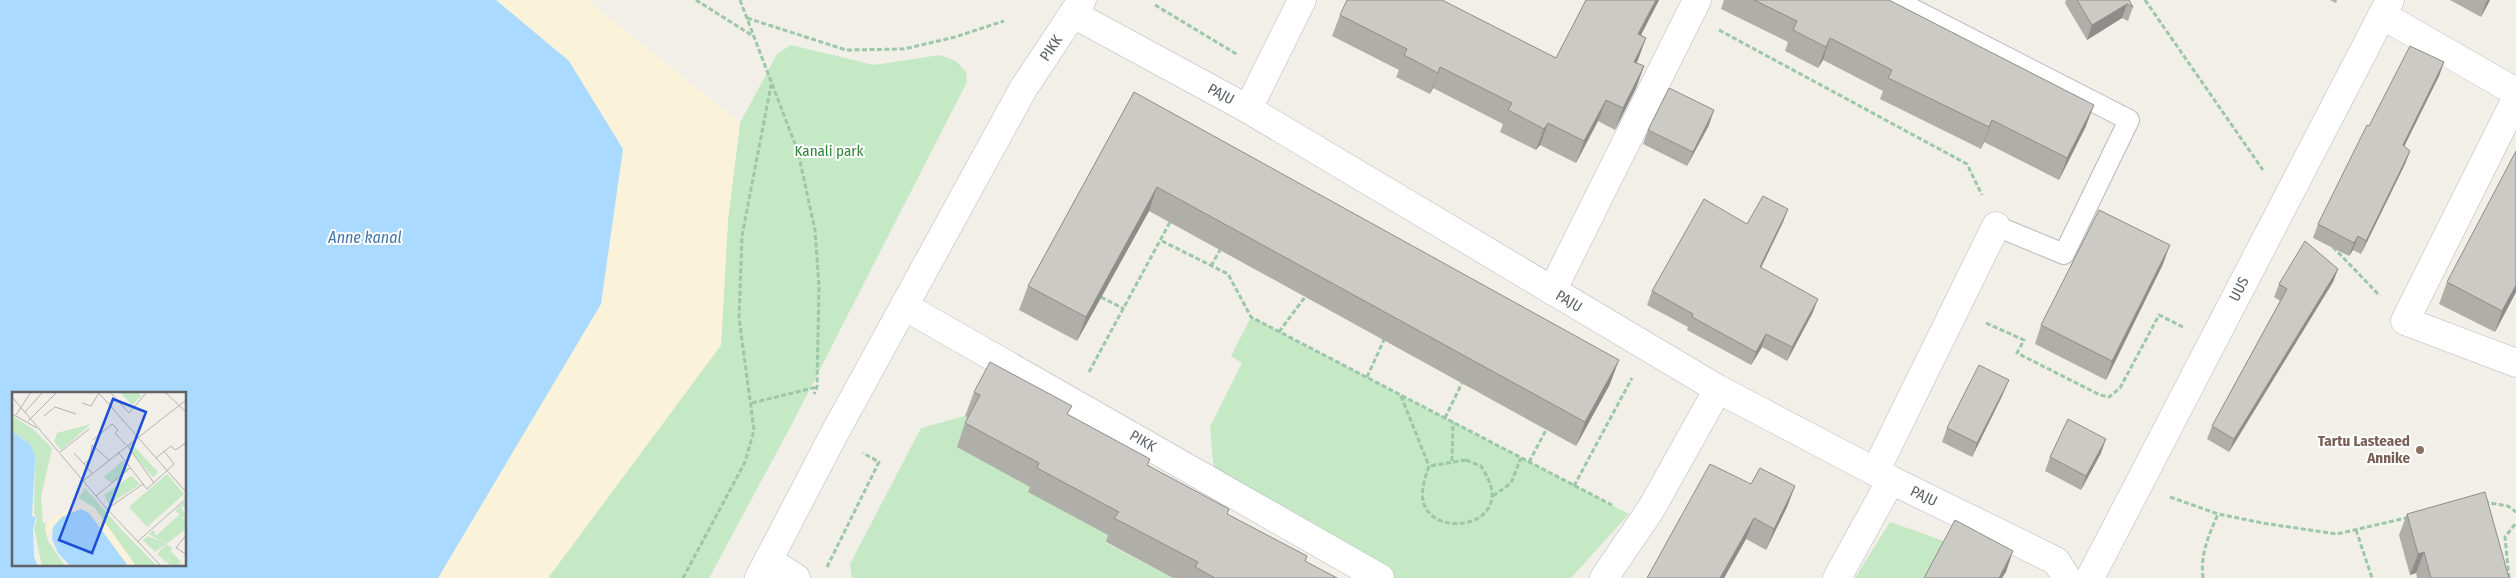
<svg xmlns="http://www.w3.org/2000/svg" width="2516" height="578" font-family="'Fira Sans Condensed',sans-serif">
  <rect width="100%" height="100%" fill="#f1efe8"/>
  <g fill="#c5e8c5">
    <path d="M791,45L874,65L940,55L956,61L966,72L967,82L793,422L709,578H548L721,345L728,219L740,123L777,54Z"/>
    <path d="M1251,317L1629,514L1571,578H1380L1215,483L1210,427L1242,363L1231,356Z"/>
    <path d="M965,416L971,419L1030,487L1110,536L1106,543L1173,578H852L850,564L921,428Z"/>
    <path d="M1890,522L1947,542L1927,578H1855Z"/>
  </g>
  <path fill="#fbf3d9" d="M496,0H587L740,123L728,219L721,345L548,578H438L601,303L569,61Z"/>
  <path fill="#aadaff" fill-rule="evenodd" d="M0,0H496L569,61L623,149L601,304L438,578H0ZM14,393H185V564H14Z"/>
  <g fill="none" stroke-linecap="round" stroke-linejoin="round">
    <g stroke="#b5b8bc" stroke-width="22">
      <path id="service" d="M1895,0L2129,120L2064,254L1996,226"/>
    </g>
    <g stroke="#b5b8bc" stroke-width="29">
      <g id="minor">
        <path d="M1073,14L1248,109L1718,389L1891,480L2056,561L2067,578"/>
        <path d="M2382,15L2516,92"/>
        <path d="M2516,99L2405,321L2516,363"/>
        <path d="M1248,109L1302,0"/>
        <path d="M1552,291L1697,0"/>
        <path d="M904,306L1380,578"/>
        <path d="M1875,472L1996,226"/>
        <path d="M768,560L796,578"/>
        <path d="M1604,578L1651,509L1718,389"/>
        <path d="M1837,578L1891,480"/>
        <path d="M2090,578L2390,0"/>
      </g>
    </g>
    <g stroke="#b5b8bc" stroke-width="29">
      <path id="tertiary" d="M759,578L833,436L1023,89L1082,0"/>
    </g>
    <g stroke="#9cc7a9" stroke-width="3" stroke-dasharray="5 2.5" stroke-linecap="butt">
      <path d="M696,0L753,36"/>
      <path d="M740,0L798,152L815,230L819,286L817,387L814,394"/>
      <path d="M2145,0L2263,170"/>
      <path d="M1155,5L1238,55"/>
      <path d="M747,18L846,50L904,49L955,37L1004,21"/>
      <path d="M1719,30L1967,164L1982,195"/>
      <path d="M1162,241L1228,274L1251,317L1612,505"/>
      <path d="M2333,247L2380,296"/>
      <path d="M1211,266L1220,250"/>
      <path d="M1101,297L1124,309"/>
      <path d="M1986,323L2024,340L2017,353L2100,395L2109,397L2120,388L2159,315L2183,327"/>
      <path d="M1279,332L1305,297"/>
      <path d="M1089,372L1170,222"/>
      <path d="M1367,377L1384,340"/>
      <path d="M1401,396L1429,466"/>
      <path d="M752,403L817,387"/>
      <path d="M1445,418L1462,383"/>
      <path d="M1466,460L1481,466C1486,475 1492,484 1492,494C1493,527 1439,534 1425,507C1419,494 1425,478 1429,466Z"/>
      <path d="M1452,461L1453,422"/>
      <path d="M1529,462L1546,430"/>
      <path d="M1574,486L1632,378"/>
      <path d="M1493,496L1511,483L1521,458"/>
      <path d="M2170,497L2218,514L2262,523L2337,534L2410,517"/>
      <path d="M2484,502L2508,506L2516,512"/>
      <path d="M2356,530L2372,578"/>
      <path d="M827,567L879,462L863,453"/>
      <path d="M683,578L745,462L754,430L739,318L742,236L771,85"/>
      <path d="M2203,578C2200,554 2209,535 2218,514"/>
      <path d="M2509,578L2505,537L2516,523"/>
    </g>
    <use href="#service" stroke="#fff" stroke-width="20"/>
    <use href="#minor" stroke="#fff" stroke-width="28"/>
    <use href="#tertiary" stroke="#fff" stroke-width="28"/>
  </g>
  <g fill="#afaea9">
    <path d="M1586,0H1659L1641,35L1646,38L1636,63L1644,66L1636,88L1615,130L1598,121L1576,163L1540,145L1536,150L1500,132L1503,124L1433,88L1430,94L1396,77L1399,70L1332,36L1340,15L1556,58Z"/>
    <path d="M1724,0H1889L2086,126L2059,180L1984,142L1981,149L1880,99L1883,91L1823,60L1818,68L1785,51L1788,42L1721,9Z"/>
    <path d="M2066,0H2129L2133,7L2128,21L2122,18L2087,40L2065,3Z"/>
    <path d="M2330,0H2337L2336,3Z"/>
    <path d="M2450,0H2490L2481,17Z"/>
    <path d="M2444,62L2439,76L2404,146L2410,151L2405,164L2361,254L2353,250L2349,256L2313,238L2318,224L2369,126Z"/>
    <path d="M1134,92L1610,384L1576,446L1149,211L1077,341L1019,310L1028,286Z"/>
    <path d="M1709,125L1687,166L1643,144L1648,130Z"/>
    <path d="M1788,209L1783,222L1761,268L1813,312L1787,361L1762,347L1751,365L1687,330L1688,327L1647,305L1652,291L1747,224Z"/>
    <path d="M2163,264L2106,380L2035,344L2041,325Z"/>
    <path d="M2338,269L2333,282L2229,452L2207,439L2212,426L2280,301L2274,297L2279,284Z"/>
    <path d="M2447,282L2516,292L2495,332L2439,304Z"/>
    <path d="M974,392L1069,415L1148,465L1227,514L1307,556L1305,562L1337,578H1173L1106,542L1108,535L1028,492L1030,487L957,447L965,423L968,418L965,416Z"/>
    <path d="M2003,394L1972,457L1942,442L1947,428Z"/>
    <path d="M2101,453L2081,490L2045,471L2050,457Z"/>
    <path d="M1751,484L1795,486L1787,507L1766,550L1746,539L1724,578H1647Z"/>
    <path d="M2407,514L2509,578H2417L2416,573L2410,575L2399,535Z"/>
  </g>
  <g fill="#8f8d8a">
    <path d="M1656,0H1659L1630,56L1638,34Z"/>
    <path d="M2488,0H2490L2481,17L2486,2Z"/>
    <path d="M2127,4L2122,18L2087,40L2092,25Z"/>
    <path d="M1646,38L1638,60L1626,83L1634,62Z"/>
    <path d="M1830,38L1823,60L1818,68L1826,47Z"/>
    <path d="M2444,62L2439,76L2398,159L2403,145Z"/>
    <path d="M1644,66L1636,88L1615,130L1623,108Z"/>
    <path d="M1440,67L1433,88L1430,94L1438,73Z"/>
    <path d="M1606,100L1598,121L1576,163L1584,141Z"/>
    <path d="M2094,105L2086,126L2059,180L2067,158Z"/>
    <path d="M1714,110L1709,125L1687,166L1693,152Z"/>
    <path d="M1992,120L1984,142L1981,149L1989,127Z"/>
    <path d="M1548,123L1540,145L1536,150L1544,129Z"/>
    <path d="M2410,151L2405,164L2361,254L2366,241Z"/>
    <path d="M1157,187L1149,211L1077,341L1086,317Z"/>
    <path d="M1788,209L1783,222L1755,280L1760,267Z"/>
    <path d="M2358,236L2353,250L2349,256L2354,243Z"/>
    <path d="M2170,245L2163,264L2106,380L2112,361Z"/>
    <path d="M2338,269L2333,282L2229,452L2234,439Z"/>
    <path d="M2516,285V292L2495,332L2502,311Z"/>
    <path d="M1818,299L1813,312L1787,361L1792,347Z"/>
    <path d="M1766,334L1762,347L1751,365L1756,352Z"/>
    <path d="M1619,360L1610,384L1576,446L1585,422Z"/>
    <path d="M2009,380L2003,394L1972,457L1977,443Z"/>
    <path d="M2106,439L2101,453L2081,490L2086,476Z"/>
    <path d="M1795,486L1787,507L1766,550L1774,529Z"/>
    <path d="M1754,518L1746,539L1724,578H1720Z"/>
    <path d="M2013,551L2006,572L2002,578H1999Z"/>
    <path d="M2424,552L2416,573L2410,575L2418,554Z"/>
  </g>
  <g fill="#cccac5" stroke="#8f8d8a">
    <path d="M1347,0H1442L1556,58L1586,0H1656L1638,34L1646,38L1634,62L1644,66L1623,108L1606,100L1584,141L1548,123L1544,129L1508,110L1512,103L1440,67L1438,73L1404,55L1407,49L1340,15Z"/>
    <path d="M1754,0H1889L2094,105L2067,158L1992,120L1989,127L1888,78L1892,70L1830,38L1826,47L1793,30L1797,21Z"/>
    <path d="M2077,0H2129L2133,7L2127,4L2092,25Z"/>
    <path d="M2410,46L2444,62L2403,145L2410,151L2366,241L2358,236L2354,243L2318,224L2367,125L2369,126Z"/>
    <path d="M1669,88L1714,110L1693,152L1648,130Z"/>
    <path d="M1134,92L1619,360L1585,422L1157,187L1086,317L1028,286Z"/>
    <path d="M2516,151V285L2502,311L2447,282Z"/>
    <path d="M1763,196L1788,209L1760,267L1818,299L1792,347L1766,334L1756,352L1692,317L1693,314L1652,291L1704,199L1747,224Z"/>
    <path d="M2099,210L2170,245L2112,361L2041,325Z"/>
    <path d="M2305,241L2338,269L2234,439L2212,426L2287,289L2279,284Z"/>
    <path d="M990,362L1072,406L1067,414L1150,459L1147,465L1229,509L1227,514L1307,556L1305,561L1337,578H1215L1195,567L1198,562L1114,518L1119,512L1037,468L1039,463L965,423L980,395L974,392Z"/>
    <path d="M1979,365L2009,380L1977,443L1947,428Z"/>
    <path d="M2068,419L2106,439L2086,476L2050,457Z"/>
    <path d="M1710,464L1751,484L1760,468L1795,486L1774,529L1754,518L1720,578H1647Z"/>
    <path d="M2485,492L2509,578H2431L2424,552L2418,554L2407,514Z"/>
    <path d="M1955,520L2013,551L1999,578H1924Z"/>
  </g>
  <circle fill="#8d6e63" stroke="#fff" stroke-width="2" cx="2420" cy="450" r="5"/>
  <g text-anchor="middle" stroke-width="4" stroke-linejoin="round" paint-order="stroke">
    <g font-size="15" fill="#5f6368" stroke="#fff">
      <text transform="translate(1051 48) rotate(-56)" y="5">PIKK</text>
      <text transform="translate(1221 94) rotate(28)" y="5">PAJU</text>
      <text transform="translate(2239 289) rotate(-63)" y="5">UUS</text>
      <text transform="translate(1569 301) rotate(31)" y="5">PAJU</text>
      <text transform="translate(1143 441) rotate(30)" y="5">PIKK</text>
      <text transform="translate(1924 496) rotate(26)" y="5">PAJU</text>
    </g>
    <g font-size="15" fill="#348238" stroke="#fff">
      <text x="829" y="156">Kanali park</text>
    </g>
    <g font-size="15" font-weight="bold" fill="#785e54" stroke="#fff" text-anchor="end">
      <text x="2410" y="446">Tartu Lasteaed<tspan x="2410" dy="17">Annike</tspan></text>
    </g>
    <g font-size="16" font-style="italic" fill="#4174aa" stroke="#fff">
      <text x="365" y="243">Anne kanal</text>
    </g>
  </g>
  <g transform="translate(12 392)">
    <rect width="174" height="174" fill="#f1efe8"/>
    <path d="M108,0H125L129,4L120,13ZM0,24L21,37L40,56L29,105L31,132L35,130L33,136L36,149L53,174H30L22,136L25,127L22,121L23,66L13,48L0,39ZM79,32L49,58L42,50L45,41ZM119,51L146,80L141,85L122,63L117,54ZM111,68L116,78L100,91L94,87L92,85ZM155,82L172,102L135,135L117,115ZM119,84L128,92L97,113L92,103ZM73,96L109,137L145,174H124L82,116L67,106ZM172,110L174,114L169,115L174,124L169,126L174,127V137L143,160L131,148L136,144L150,150L137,142L142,138L144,144L168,122L163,119ZM154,152L160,156L159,160L174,174L167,169L168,174L156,172L158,160L155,171L145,162Z" fill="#c5e8c5"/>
    <path d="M70,110L82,115L124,174H116L77,121L69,117L50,125L35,142L33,136L35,130Z" fill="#fbf3d9"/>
    <path d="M0,39L19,53L23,66L20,124L24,126L21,136L22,165L26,174H0ZM69,117L77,121L116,174H58L46,161L40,147L41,135L50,125Z" fill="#aadaff"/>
    <path fill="none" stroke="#b3b3b1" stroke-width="1" d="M86,0L174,100M98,0L117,21L135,0M153,0L174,20M0,5L95,117L149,174M70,11L79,14L87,1M13,20L31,0M0,22L25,36M4,23L19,0M32,24L43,15L64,22M16,29L45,0M81,48L100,32L106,38L103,41L114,53M115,53L142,91M48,60L77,37M106,60L135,97L162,72L152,59M62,61L80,81M144,66L159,54L163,58L174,51M72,72L78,67L80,53L97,68M71,89L174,8M84,104L118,76M95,117L131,92M174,143L164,156L174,162M125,150L174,107"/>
    <path fill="#1d4ed8" fill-opacity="0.15" stroke="#1d4ed8" stroke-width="2.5" d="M101,7L134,20L80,161L47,148Z"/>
    <rect width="174" height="174" fill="none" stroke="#5f6368" stroke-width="2.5"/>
  </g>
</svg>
